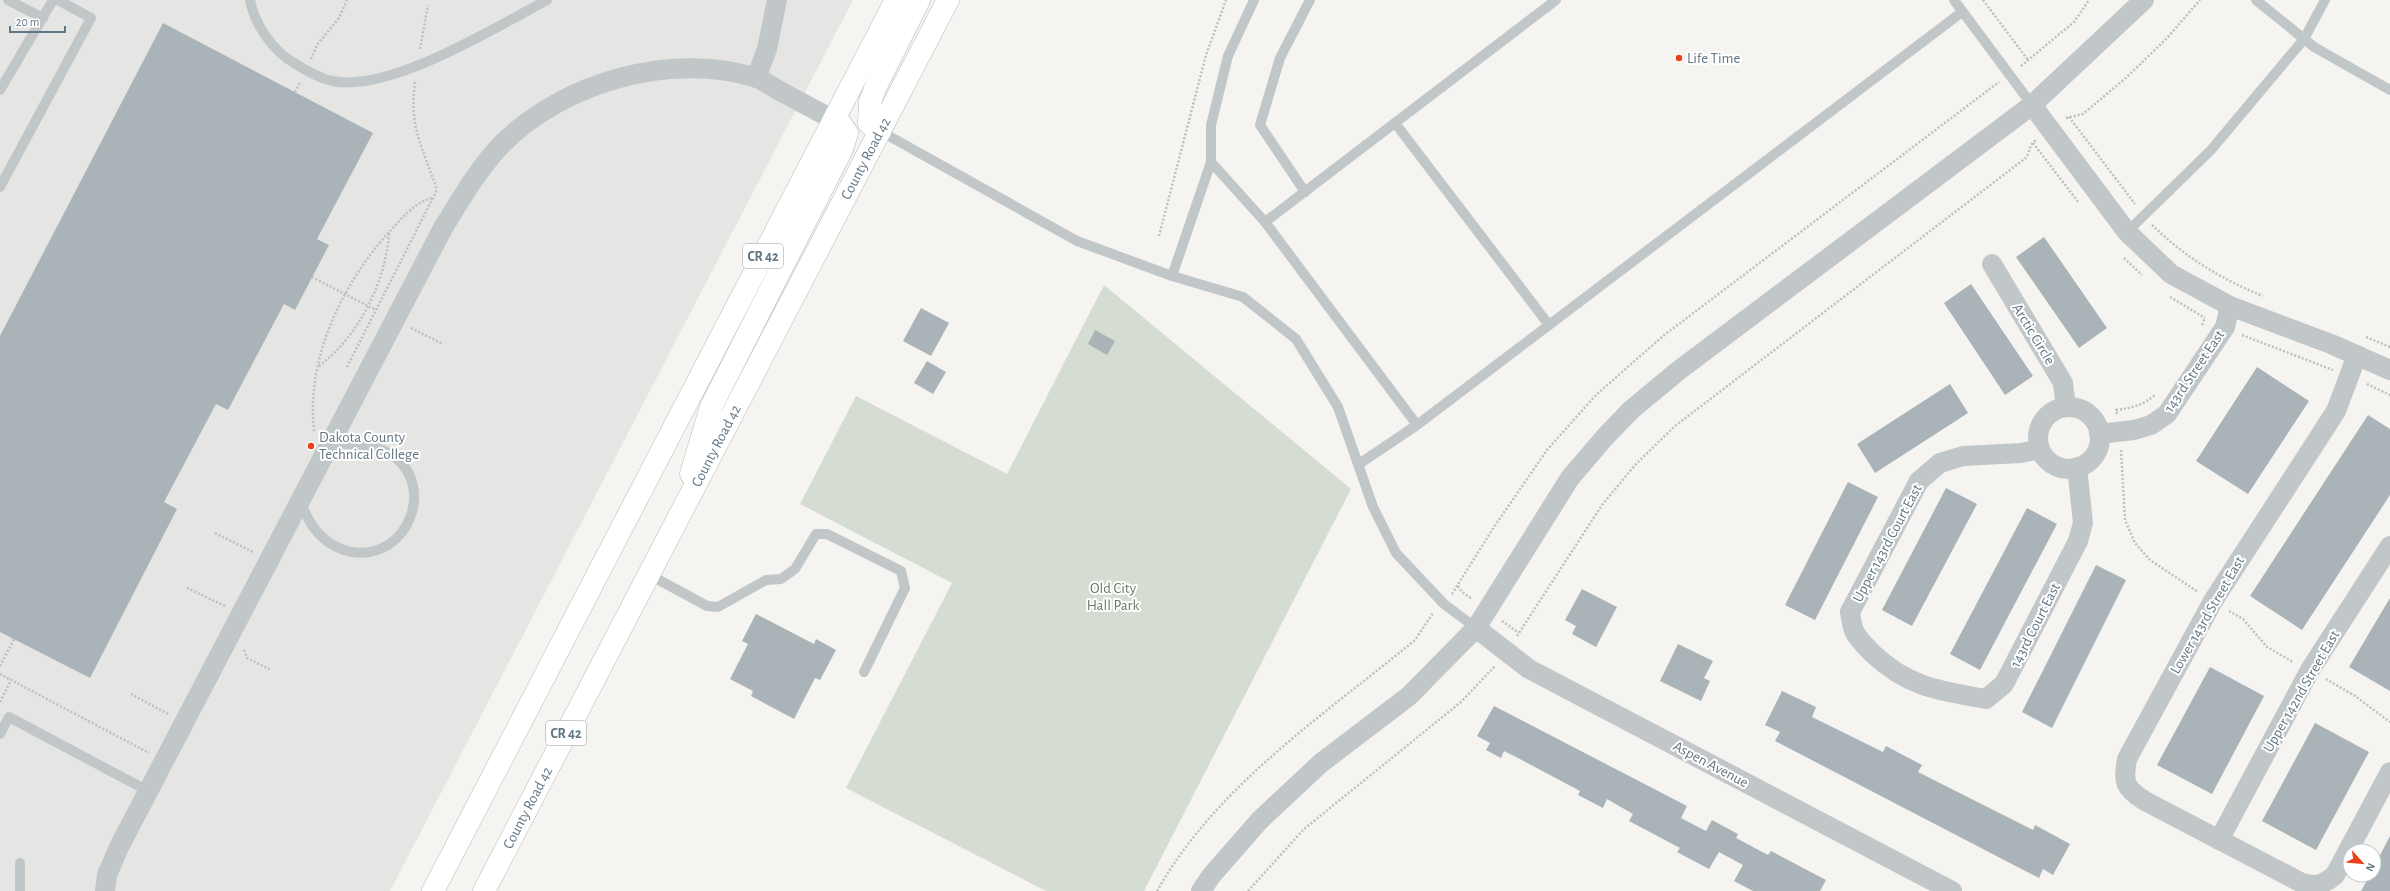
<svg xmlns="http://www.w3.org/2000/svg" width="2390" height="891" font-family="'Alegreya Sans',sans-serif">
  <rect width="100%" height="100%" fill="#f5f4f0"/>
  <path fill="#e5e6e3" d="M0,0H853L390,891H0Z"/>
  <path fill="#d5dcd1" d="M1104,285L1351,489L1144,891H1046L846,788L952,583L800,504L856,396L1007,474Z"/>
  <g fill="#aab3b8">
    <path d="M163,23L373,133L317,239L329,245L295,310L284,304L228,410L216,404L164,502L177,509L90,678L0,632V336Z"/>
    <path d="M2044,237L2107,328L2079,348L2016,257Z"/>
    <path d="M1971,284L2033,376L2005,395L1944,303Z"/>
    <path d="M921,308L949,323L931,356L903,341Z"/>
    <path d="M1095,330L1115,341L1107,355L1088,344Z"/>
    <path d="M927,361L946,372L933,394L914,383Z"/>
    <path d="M2257,367L2309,401L2248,494L2196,461Z"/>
    <path d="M1950,384L1968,413L1875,473L1857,444Z"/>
    <path d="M2368,415L2390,429V495L2302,630L2250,596Z"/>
    <path d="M1848,482L1878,497L1815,620L1785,605Z"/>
    <path d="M1946,488L1977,504L1912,626L1882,610Z"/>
    <path d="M2027,508L2057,524L1980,670L1950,654Z"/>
    <path d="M2096,565L2126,580L2052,728L2022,712Z"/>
    <path d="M1582,589L1617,607L1596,647L1572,634L1576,626L1565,620Z"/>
    <path d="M2390,598V691L2349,667Z"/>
    <path d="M756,614L814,644L816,639L836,650L820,680L815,678L794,719L751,696L753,691L730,679L748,644L742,641Z"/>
    <path d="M1678,644L1713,661L1704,678L1710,681L1701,701L1660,681Z"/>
    <path d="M2210,667L2264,696L2212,794L2157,765Z"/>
    <path d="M1782,691L1816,707L1812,717L1883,752L1886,746L1922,765L1918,772L2033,830L2035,825L2070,844L2053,875L2043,869L2039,878L1775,741L1780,732L1765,725Z"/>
    <path d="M1494,706L1687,806L1681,818L1706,831L1712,820L1738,834L1736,838L1768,855L1771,851L1826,880L1820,891H1753L1734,881L1743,865L1719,852L1709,869L1677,852L1680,848L1629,821L1633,814L1607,799L1603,808L1578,795L1580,791L1516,757L1504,751L1501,758L1486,750L1490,743L1477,736Z"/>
    <path d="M2315,723L2369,752L2316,850L2262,821Z"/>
    <path d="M2390,836V891H2361L2370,875H2374V867Z"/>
  </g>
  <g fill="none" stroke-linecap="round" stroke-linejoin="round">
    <g stroke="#b5b9bc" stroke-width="23">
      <g id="highway">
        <path d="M880,131L869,123L870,102L876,86L919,0"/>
        <path d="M691,474L711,407L842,149L847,133L841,124L834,120"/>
        <path d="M433,891L896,0"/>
        <path id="s1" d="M484,891L948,0"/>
      </g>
    </g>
    <g stroke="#bdbfc1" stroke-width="2.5" stroke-dasharray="2 2" stroke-linecap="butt">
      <path d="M1983,0L2028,60"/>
      <path d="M420,49L428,5"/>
      <path d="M311,59L317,45L339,18L347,0"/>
      <path d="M2021,66L2074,22L2089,0"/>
      <path d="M295,92L300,83"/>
      <path d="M2069,117L2135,204"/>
      <path d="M2066,118L2083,114L2127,77L2167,38L2200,0"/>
      <path d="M2033,143L2079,203"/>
      <path d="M2152,225C2185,257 2221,279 2263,296"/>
      <path d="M1159,236L1206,55L1226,0"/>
      <path d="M2124,258L2142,275"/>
      <path d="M312,277L376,310"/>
      <path d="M2170,297L2205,318"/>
      <path d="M2202,325L2205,318"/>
      <path d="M411,328L443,344"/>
      <path d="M2242,335L2333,370"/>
      <path d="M2366,337L2390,347"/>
      <path d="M319,366C358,337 386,282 389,233"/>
      <path d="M347,367L436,192V187C422,146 409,128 415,82"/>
      <path d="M2367,384L2390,395"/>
      <path d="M2117,414L2116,410C2132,408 2144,405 2156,394"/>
      <path d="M314,431C306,358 342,284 390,231C401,219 416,201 433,198"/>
      <path d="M2121,450L2125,520L2135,543L2150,560L2198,592"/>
      <path d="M215,533L253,552"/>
      <path d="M1458,586L1462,592L1472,599"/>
      <path d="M187,588L225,606"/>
      <path d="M1452,594L1494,527L1547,450L1596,395L1663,336L1999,82"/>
      <path d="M2229,611L2243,619L2267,647L2293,662"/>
      <path d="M1502,621L1519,633"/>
      <path d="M1517,636L1602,505L1635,465L1675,426L2027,157L2031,145L2036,140"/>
      <path d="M244,650L247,658L271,670"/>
      <path d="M0,666L14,639"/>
      <path d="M0,674L11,680"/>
      <path d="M2326,679L2355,696L2390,722"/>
      <path d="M131,694L168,714"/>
      <path d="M0,702L11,680L149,753"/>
      <path d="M1157,891C1217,785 1323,716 1415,640L1433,613"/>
      <path d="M1248,891L1304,829L1461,702L1495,666"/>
    </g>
    <g stroke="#c1c6c8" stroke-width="10">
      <path d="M8,0L43,18"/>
      <path d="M250,0C255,25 272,50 294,63C305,70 319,78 332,81C390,93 496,27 547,0"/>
      <path d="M1254,0L1228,56L1211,125V162L1265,222"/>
      <path d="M1954,0L2032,105"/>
      <path d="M2256,0L2314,47L2390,90"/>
      <path d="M0,90L53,0"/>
      <path d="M1395,123L1549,325"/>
      <path d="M880,131L1077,241L1172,276L1243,297L1296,339L1338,407L1373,507L1396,553L1444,604L1476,628"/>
      <path d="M0,187L91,18L58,0"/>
      <path d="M1305,192L1260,125L1280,58L1310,0"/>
      <path d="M2127,232L2211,150L2304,39L2325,0"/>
      <path d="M1172,276L1211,162"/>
      <path d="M1417,425L1265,222L1556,0"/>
      <path d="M1359,464L1417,425L1962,12"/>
      <path d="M300,501C304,510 308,520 314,528C324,541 336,549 352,552C410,561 439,480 387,452C369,443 349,444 330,444"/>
      <path d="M648,574L707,606L718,607L766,580L781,579L795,569L816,534H827L901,571L905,588L864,672"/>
      <path d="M0,734L9,717L148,791"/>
      <path d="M20,891V863"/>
    </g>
    <g stroke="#c1c6c8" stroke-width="20">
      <path d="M756,78L767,49L777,0"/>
      <path d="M2032,105L2127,232L2171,274L2230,306L2331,344L2390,370"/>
      <path d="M1992,264L2063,383L2066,407"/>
      <path d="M2357,355L2336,411L2213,601L2127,759C2123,782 2124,788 2145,801L2302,883C2317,887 2323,885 2335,875L2390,772"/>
      <circle cx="2069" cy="438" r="31"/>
      <path d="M2099,434L2134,430L2151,425L2167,414L2225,327L2230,306"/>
      <path d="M2040,449L2021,453L1963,456L1940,463L1919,481L1850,612C1853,635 1856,636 1872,653C1908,687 1939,691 1986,699L2004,684L2078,541L2083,523L2077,467"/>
      <path d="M1476,628L1529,669L1952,891"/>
      <path d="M2219,840L2310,670L2390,546"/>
      <path d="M105,891L107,875L119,847L443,228C461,199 478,169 502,144C564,82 670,52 754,77C762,80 770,85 778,90C797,100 815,110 834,120"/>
      <path d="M1201,891L1211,876L1260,820L1321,763L1409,696L1476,628L1570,478L1605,437L1631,410L1678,371L2032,105L2144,0"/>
    </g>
    <use href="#highway" stroke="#fff" stroke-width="22"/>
  </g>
  <g fill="#ed3f18" stroke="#fff" stroke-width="1.5">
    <circle cx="1679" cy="58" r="4"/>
    <circle cx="311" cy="446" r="4"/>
  </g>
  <g text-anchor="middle" stroke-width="4" stroke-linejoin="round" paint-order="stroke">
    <g fill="#fff" stroke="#909fa8" stroke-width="1">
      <rect x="743" y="244" width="40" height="24" rx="3"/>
      <rect x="546" y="721" width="40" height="24" rx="3"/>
    </g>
    <g font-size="14" font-weight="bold" fill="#617683">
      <text x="763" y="261">CR 42</text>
      <text x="566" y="738">CR 42</text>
    </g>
    <g font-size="15" fill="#617683" stroke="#fff" text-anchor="start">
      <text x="1687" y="63">Life Time</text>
      <text x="319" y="442">Dakota County<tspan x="319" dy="17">Technical College</tspan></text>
    </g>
    <g font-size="15" fill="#617683" stroke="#fff">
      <text dy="5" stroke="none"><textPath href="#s1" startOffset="826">County Road 42</textPath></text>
      <text transform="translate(2034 334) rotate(59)" y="5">Arctic Circle</text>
      <text transform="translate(2194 371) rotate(-56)" y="5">143rd Street East</text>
      <text dy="5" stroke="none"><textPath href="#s1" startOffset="502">County Road 42</textPath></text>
      <text transform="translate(1887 543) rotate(-62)" y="5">Upper 143rd Court East</text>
      <text transform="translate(2207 615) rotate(-60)" y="5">Lower 143rd Street East</text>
      <text transform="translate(2035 625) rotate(-63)" y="5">143rd Court East</text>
      <text transform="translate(2301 691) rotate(-60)" y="5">Upper 142nd Street East</text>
      <text transform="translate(1711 764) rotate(28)" y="5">Aspen Avenue</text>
      <text dy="5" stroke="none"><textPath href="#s1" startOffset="94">County Road 42</textPath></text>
    </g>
    <g font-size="15" fill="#677a61" stroke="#fff">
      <text x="1113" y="593">Old City<tspan x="1113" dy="17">Hall Park</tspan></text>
    </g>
  </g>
  <g transform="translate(2362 863) rotate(117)"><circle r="19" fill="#ffffff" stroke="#c0c8cd"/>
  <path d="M0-3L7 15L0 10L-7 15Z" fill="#ed3f18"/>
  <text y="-6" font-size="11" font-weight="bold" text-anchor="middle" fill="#617683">N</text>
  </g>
  <path d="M10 26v6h55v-6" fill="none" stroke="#617683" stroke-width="2"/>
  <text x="16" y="26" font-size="12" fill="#617683" stroke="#ffffff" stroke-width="3" paint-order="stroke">20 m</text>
</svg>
